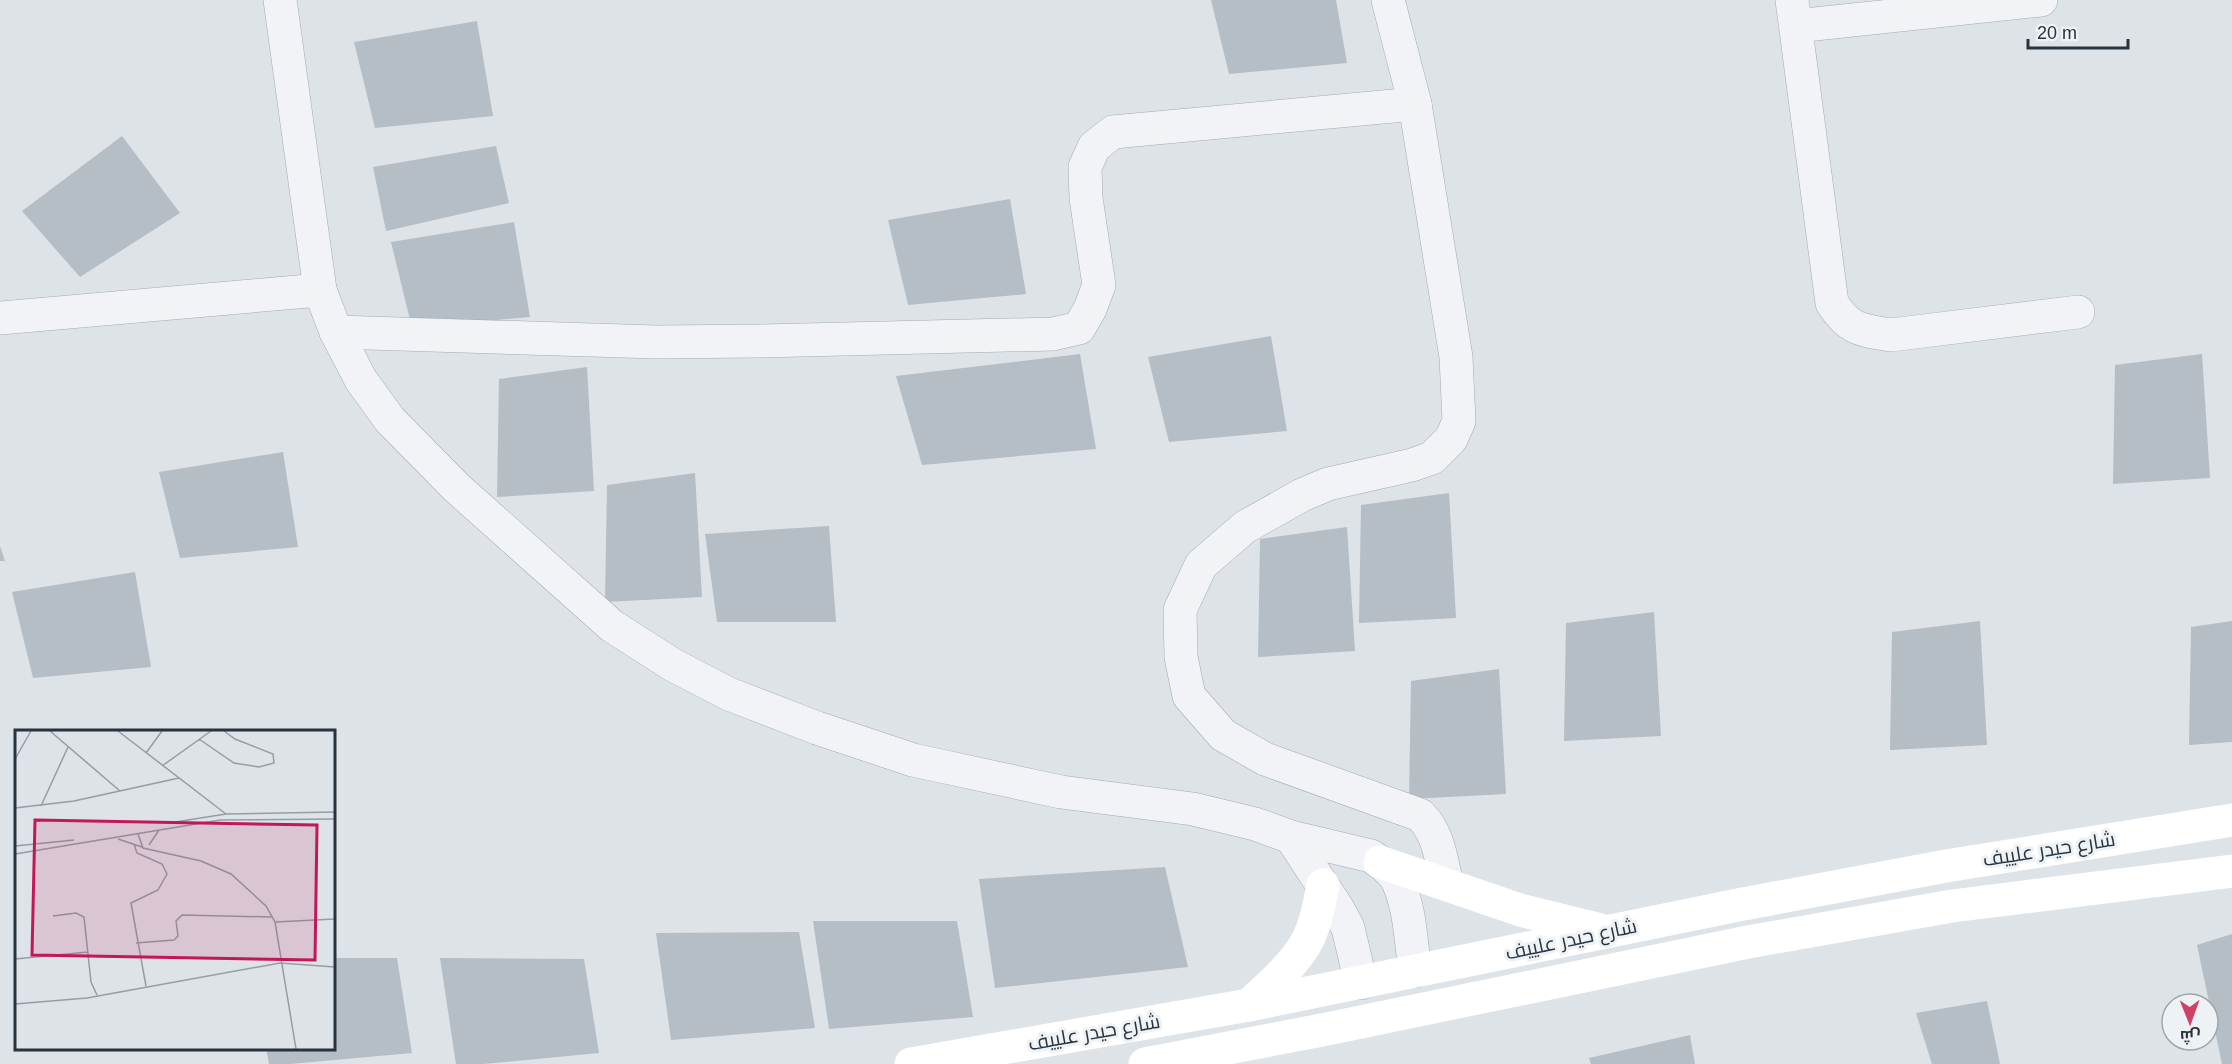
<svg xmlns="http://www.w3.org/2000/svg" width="2232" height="1064" font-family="Arial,Cairo,sans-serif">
  <rect width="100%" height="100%" fill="#dee3e8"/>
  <g fill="#b5bdc5">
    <path d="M1211,0H1336L1347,63L1229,74Z"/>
    <path d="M477,21L493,116L375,128L354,42Z"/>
    <path d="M122,136L180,213L80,277L22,211Z"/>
    <path d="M496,146L509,203L386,231L373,167Z"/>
    <path d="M1010,199L1026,294L908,305L888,220Z"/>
    <path d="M514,222L530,317L412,328L391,242Z"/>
    <path d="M1271,336L1287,431L1169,442L1148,357Z"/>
    <path d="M1080,354L1096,449L922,465L896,376Z"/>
    <path d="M2202,354L2210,478L2113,484L2115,365Z"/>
    <path d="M587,367L594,491L497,497L499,379Z"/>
    <path d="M283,452L298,547L180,558L159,472Z"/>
    <path d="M695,473L702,597L605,602L607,485Z"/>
    <path d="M1449,493L1456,618L1359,623L1361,505Z"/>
    <path d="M829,526L836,622H717L705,534Z"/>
    <path d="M1347,527L1355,651L1258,657L1260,539Z"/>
    <path d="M0,546L5,561H0Z"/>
    <path d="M135,572L151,667L33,678L12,592Z"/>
    <path d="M1654,612L1661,736L1564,741L1566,623Z"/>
    <path d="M1980,621L1987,745L1890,750L1892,632Z"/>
    <path d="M2232,621V742L2189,745L2191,627Z"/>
    <path d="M1499,669L1506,794L1409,799L1411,681Z"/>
    <path d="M1165,867L1188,967L995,988L979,879Z"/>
    <path d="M813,921H957L973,1017L829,1029Z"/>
    <path d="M799,932L815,1028L671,1040L656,933Z"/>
    <path d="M2232,934V1064H2222L2197,945Z"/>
    <path d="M333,958H397L412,1053L290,1064H269L266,1048H333Z"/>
    <path d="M440,958L584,959L599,1053L483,1064H456Z"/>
    <path d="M1987,1001L2000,1064H1932L1916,1013Z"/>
    <path d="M1690,1035L1695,1064H1591L1589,1058Z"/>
  </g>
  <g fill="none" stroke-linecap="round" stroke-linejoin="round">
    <g stroke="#a3abb2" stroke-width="34">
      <g id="minor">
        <path d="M280,0L320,290L336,332L361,380L390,420L457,488L612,626L673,665L729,694L817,728L913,760L1061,792L1193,809L1255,824L1291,837L1371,856C1380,862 1393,871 1398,882C1410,908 1411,942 1415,971"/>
        <path d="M1388,0L1415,104L1456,357L1459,421L1451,439L1432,458L1412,465L1328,484L1302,495L1245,527L1201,565L1180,610L1181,657L1189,696L1223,735L1265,759L1420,815C1439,833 1441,860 1447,884"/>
        <path d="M1792,0L1832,303C1849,330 1861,330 1891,335L2078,312"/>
        <path d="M1796,26L2041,0"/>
        <path d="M0,318L320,290"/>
        <path d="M336,332L656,342L761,341L1053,334L1079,328L1090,309L1099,285L1086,198L1085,167L1094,147L1113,132L1415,104"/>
        <path d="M1291,837L1338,909L1348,928L1361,983"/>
      </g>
    </g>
    <use href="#minor" stroke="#f1f3f6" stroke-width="33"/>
    <g stroke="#fff" stroke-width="33">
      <path d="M1380,862L1520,910L1601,930"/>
      <path d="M1249,1005C1269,986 1292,967 1306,943C1316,925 1319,904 1323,885"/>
      <path d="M911,1064L1249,1005L1738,905L1946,866L2232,820"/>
      <path d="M1145,1064L1327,1029L1748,942L1952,906L2232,871"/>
    </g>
  </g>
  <g text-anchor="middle" stroke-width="6" stroke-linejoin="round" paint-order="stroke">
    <g font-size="20" fill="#27333f" stroke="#eef2f5">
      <text transform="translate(2049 849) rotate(-9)" y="7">شارع حيدر علييف</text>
      <text transform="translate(1571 939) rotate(-12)" y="7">شارع حيدر علييف</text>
      <text transform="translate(1094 1032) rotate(-10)" y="7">شارع حيدر علييف</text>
    </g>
  </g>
  <g transform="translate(15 730)">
    <rect width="320" height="320" fill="#dee3e8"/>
    <path fill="none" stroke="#959da4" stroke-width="1.5" d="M35,1L105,61M103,1L211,84M184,9L219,33L244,37L259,33L258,24L220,9L209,1M131,23L147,1M0,29L16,1M147,36L196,1M26,76L53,17M0,78L59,71L164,48M160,92L211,84L320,82M123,104L128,118L186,131L216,144L251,176L260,192L281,319M103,109L127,117M119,114L122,123L147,134L152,144L143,160L116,173L131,256M134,115L144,100M0,116L59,110M0,124L205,90L320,89M38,186L61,183L69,187L76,252L82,265M260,192L320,189M121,213L159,210L163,206L161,191L167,185L258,187M0,229L73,222M0,274L72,268L265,233L320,237"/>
    <path fill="#c2185b" fill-opacity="0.15" stroke="#c2185b" stroke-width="3" d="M20,90L302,95L300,230L17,225Z"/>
    <rect width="320" height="320" fill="none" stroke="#27333f" stroke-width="3"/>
  </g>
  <g transform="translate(2190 1022) rotate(179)"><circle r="28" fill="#eef2f5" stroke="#9ea6ac" stroke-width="1.5"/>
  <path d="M0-4.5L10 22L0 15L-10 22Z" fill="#ce4268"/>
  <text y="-9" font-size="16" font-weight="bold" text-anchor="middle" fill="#27333f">ش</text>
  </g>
  <path d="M2028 39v9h100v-9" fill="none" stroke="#27333f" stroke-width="3"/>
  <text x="2037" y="39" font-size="18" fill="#27333f" stroke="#eef2f5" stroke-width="4.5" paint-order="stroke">20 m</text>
</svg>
